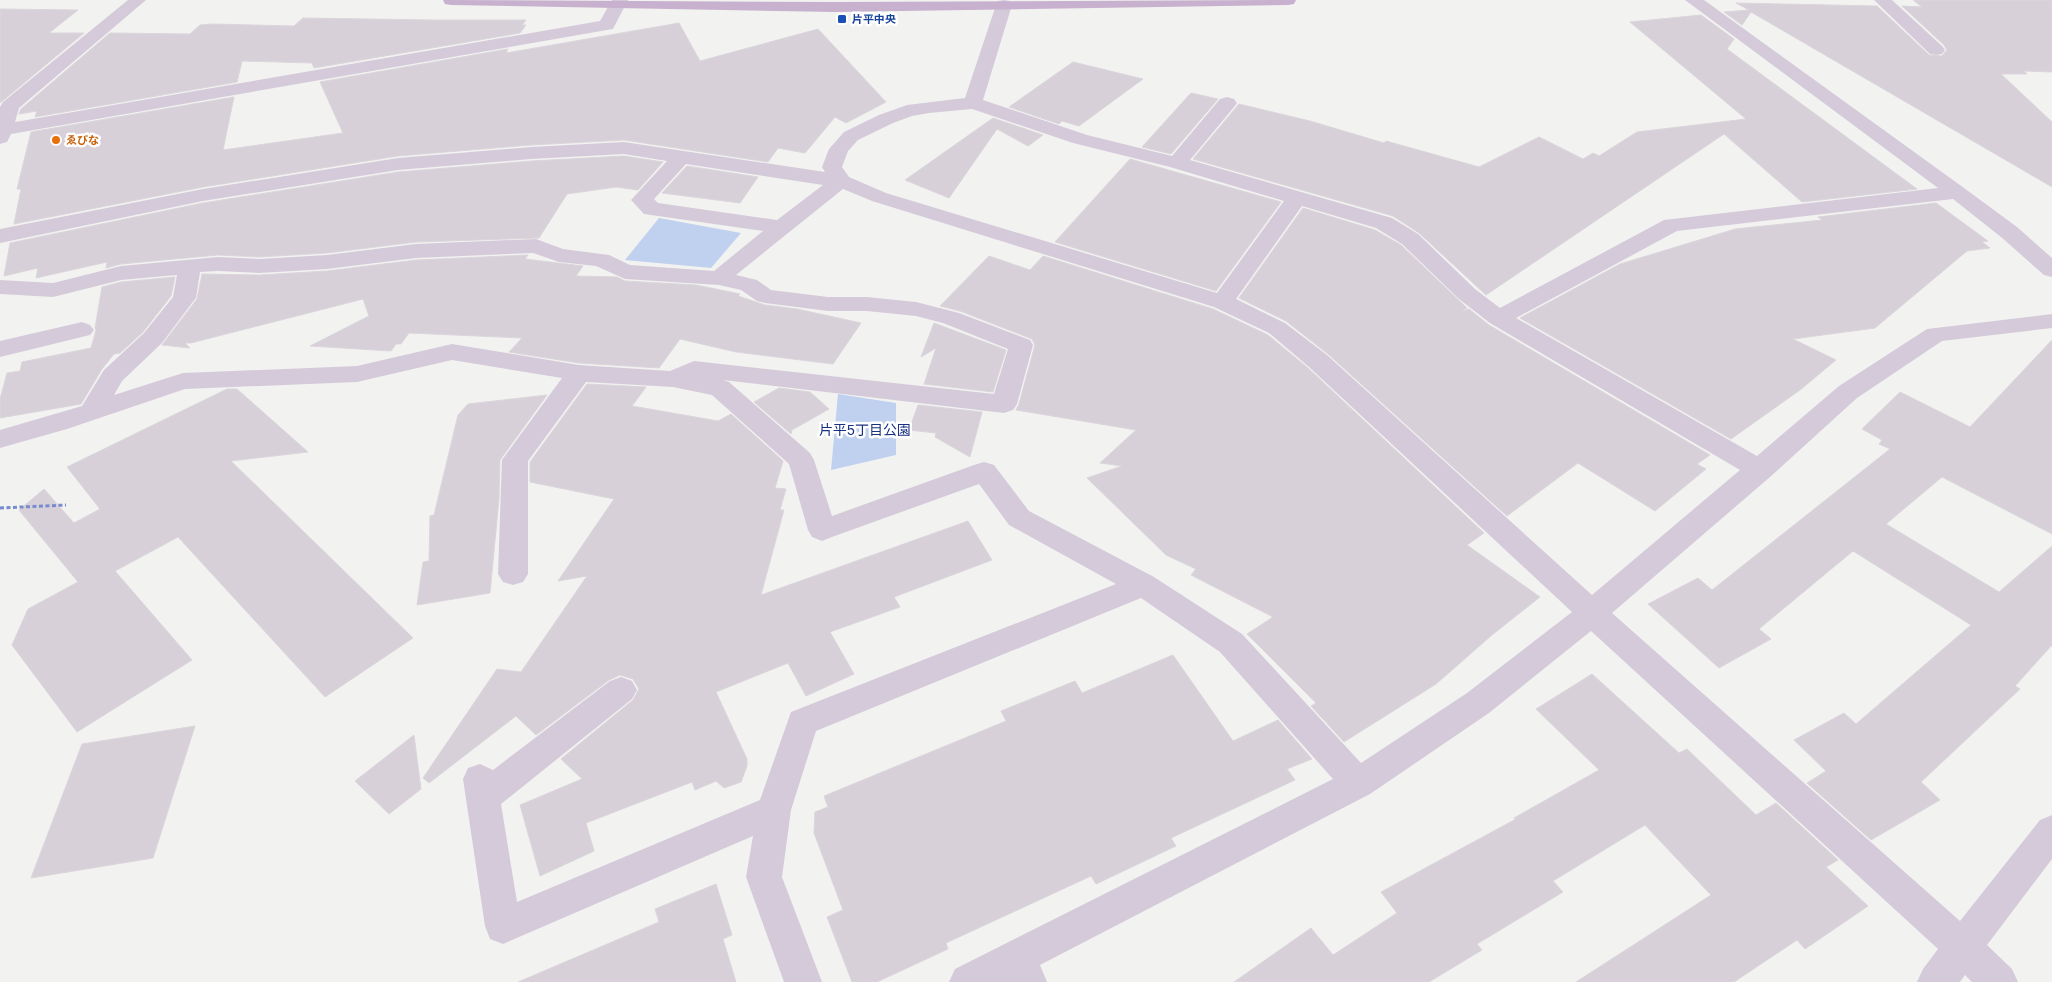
<svg xmlns="http://www.w3.org/2000/svg" width="2052" height="982" font-family="Helvetica,'Noto Sans JP',sans-serif">
  <rect width="100%" height="100%" fill="#f2f3f0"/>
  <g fill="#c0d1ef">
    <path d="M659,218L741,233L711,268L625,260Z"/>
    <path d="M838,394L896,403V455L831,470Z"/>
  </g>
  <g fill="#d7d0d8" stroke="#dbd5dc">
    <path d="M1913,0H2052V72L2024,71L2027,74H2001L2052,122V187L1751,12L1742,25L1724,12L1749,10L1736,3L1877,6L1929,55L1942,56L1947,50L1944,45L1902,6L1922,7Z"/>
    <path d="M0,9L78,10L49,33H84L0,103Z"/>
    <path d="M1701,15L1734,39L1727,49L1917,189L1802,202L1724,134L1486,295L1419,233L1393,216L1193,159L1239,104L1310,121L1384,143L1386,141L1479,167L1539,137L1583,159L1593,153L1599,156L1637,132L1746,119L1630,22Z"/>
    <path d="M303,18L433,20H526L522,25H526L520,33L314,68L312,63L242,61L237,82L35,117L37,111L19,114L21,109L110,33L190,34L200,25L212,24L294,26Z"/>
    <path d="M679,23L700,61L818,29L886,102L846,123L835,117L805,153L778,148L768,162L624,140L531,145L398,156L203,187L14,224L21,189H17L31,132L234,97L223,150L343,133L320,82L508,49L506,53Z"/>
    <path d="M1073,62L1143,79L1079,126L1062,121L1059,124L1009,107Z"/>
    <path d="M1191,93L1218,99L1171,154L1142,147Z"/>
    <path d="M993,118L1043,135L1028,146L997,129L949,198L905,180Z"/>
    <path d="M624,156L663,162L638,190L616,187L567,194L539,238L416,242L327,253L259,257L218,255L121,264L106,268L107,262L36,278L38,268L4,276L10,243L203,203L398,172L531,161Z"/>
    <path d="M1130,159L1281,202L1216,291L1055,242Z"/>
    <path d="M687,166L758,177L740,203L662,193Z"/>
    <path d="M1936,203L1988,241L1982,242L1990,248L1967,251L1875,328L1793,339L1836,360L1800,390L1731,439L1520,318L1620,264L1735,229L1822,220L1818,217Z"/>
    <path d="M1303,208L1375,230L1401,245L1467,308L1462,311L1469,309L1489,325L1710,455L1697,464L1706,469L1655,511L1578,463L1507,516L1328,354L1286,321L1239,298Z"/>
    <path d="M528,255L525,259L583,266L576,276L617,277L625,281L696,285L740,294L738,296L765,305L797,309L861,323L833,364L736,352L680,339L659,368L579,363L509,352L522,338L409,333L401,344H396L391,351L310,346L369,316L363,299L191,343H185L190,348L162,345L197,299L202,274L259,275L327,271L416,260Z"/>
    <path d="M989,256L1030,270L1043,256L1213,309L1268,335L1308,368L1484,533L1467,545L1540,597L1492,635L1436,684L1344,742L1311,706L1316,703L1247,634L1273,617L1191,575L1196,569L1166,555L1087,478L1122,466L1100,463L1136,430L1016,410L1019,404L1035,345L1032,339L960,311L940,306Z"/>
    <path d="M175,277L171,296L143,332L120,353L114,354L102,369L81,404L0,418V399L7,373L20,371L22,362L91,348L96,330L95,328L102,287L121,282Z"/>
    <path d="M934,323L1006,350L993,392L924,384L936,348L921,357Z"/>
    <path d="M2052,340V534L1942,477L1886,524L1999,592L2052,546V645L2015,686L2020,689L1921,782L1940,800L1871,840L1807,783L1826,771L1794,740L1844,713L1856,724L1971,625L1853,551L1759,629L1771,639L1719,668L1648,604L1698,578L1712,590L1890,449L1879,444L1882,440L1862,429L1900,392L1970,427Z"/>
    <path d="M587,384L646,387L632,406L718,421L731,414L783,461L775,488L786,489L780,510H784L761,595L968,521L992,560L894,597L900,607L830,632L854,674L806,696L788,663L716,692L747,759V766L741,782L724,788L716,781L695,790L692,782L586,823L594,851L540,876L520,805L582,779L561,759L633,700L639,689L633,679L620,675L609,680L536,735L516,716L429,783L423,778L497,669L521,672L587,576L558,581L614,499L530,482V462Z"/>
    <path d="M779,388L810,392L829,409L792,430L791,434L754,402Z"/>
    <path d="M227,389H237L308,452L231,461L413,638L325,697L178,537L115,571L192,660L77,732L12,645L28,609L78,582L19,510L44,489L74,523L100,509L67,467Z"/>
    <path d="M547,395L500,460L499,499L490,593L417,605L423,562L429,561L430,516L434,515L458,415L468,404Z"/>
    <path d="M918,405L982,412L970,457L935,437L936,433L909,430Z"/>
    <path d="M1173,655L1233,741L1278,720L1312,759L1287,769L1295,780L1171,838L1176,846L1096,884L1091,876L946,943L948,949L877,982H852L827,917L843,910L814,833L815,812L828,807L824,796L1006,721L1001,711L1075,681L1082,693Z"/>
    <path d="M1592,674L1679,753L1687,749L1756,815L1776,803L1838,860L1826,867L1868,906L1805,949L1797,940L1734,982H1576L1711,895L1645,825L1553,881L1563,892L1477,944L1482,950L1429,982H1234L1311,928L1333,955L1397,913L1381,892L1516,819L1514,818L1599,770L1536,709Z"/>
    <path d="M195,726L153,858L31,878L82,744Z"/>
    <path d="M414,735L421,789L389,814L355,781Z"/>
    <path d="M716,884L732,935L723,939L736,982H518L659,922L655,909Z"/>
  </g>
  <g fill="none" stroke-linecap="round" stroke-linejoin="round">
    <path stroke="#788ccd" stroke-width="3" stroke-dasharray="4 2.5" stroke-linecap="butt" d="M0,508L66,505"/>
    <g fill="#d5cada" fill-rule="evenodd">
      <path d="M128,0H146L19,108L15,122L600,21L612,0H628L613,29L607,30L11,134L7,142L0,144V107L3,102Z"/>
      <path d="M1004,0L1010,1L1012,5L983,100L1087,135L1172,156L1220,99L1227,97L1234,99L1237,103L1234,107L1190,160L1392,218L1418,234L1475,289L1500,308L1664,220L1938,188L1685,0H1704L1964,188L2017,227L2052,258V277L2044,275L2001,237L1953,199L1677,231L1516,318L1757,456L1839,386L1927,329L2052,314V328L1942,341L1857,398L1770,477L1612,613L1960,921L2040,820L2052,815V859L1987,945L2012,969L2018,982H1972L1965,975L1960,982H1917L1923,969L1938,949L1591,631L1489,713L1370,794L1040,965L1047,982H949L955,969L1333,779L1220,652L1141,598L816,731L791,810L782,877L822,982H784L746,877L753,836L503,944L490,939L485,926L463,779L468,768L480,764L493,770L610,681L621,677L632,681L637,690L632,699L501,804L517,902L760,800L791,712L1116,584L1009,525L979,484L832,537L822,541L812,537L808,530L789,464L712,395L673,387L586,382L528,461V574L523,582L513,585L503,582L498,574L502,460L562,378L452,360L357,382L185,389L67,429L0,448V430L82,406L104,370L144,333L173,297L177,275L121,280L53,297L0,294V280L53,283L121,266L218,257L259,259L327,255L416,244L536,239L563,249L609,255L630,265L714,271L763,231L644,214L631,200L667,161L624,154L531,159L398,170L203,201L0,243V229L203,189L398,158L531,147L624,142L825,172L822,167L829,149L844,132L879,115L907,105L965,98L996,5L998,1ZM972,109L1073,143L1170,167L1284,201L1217,293L886,193L849,177L842,167L848,151L858,140L893,123L912,116L929,113ZM686,164L823,185L777,220L658,203L654,199ZM843,189L872,201L1214,307L1269,333L1309,367L1572,612L1467,693L1361,763L1242,634L1154,577L1029,511L994,465L984,462L974,465L832,516L814,460L810,453L729,382L723,380L1004,413L1013,410L1017,404L1033,345L1030,340L959,313L916,302L867,297H828L771,290L757,280L736,275ZM1302,206L1376,228L1402,244L1459,299L1490,323L1740,470L1592,595L1327,355L1285,323L1236,299ZM533,253L559,262L596,266L625,279L719,285L741,290L757,301L765,303L828,311H867L916,316L943,323L1008,349L994,394L694,361L670,371L579,365L452,344L357,366L183,373L114,395L122,381L162,343L192,303L196,298L200,272L218,271L259,273L327,269L416,258Z"/>
      <path d="M1874,0H1892L1942,46L1945,50L1942,54L1936,55L1930,54Z"/>
      <path d="M82,322L90,325L94,330L90,335L0,357V341Z"/>
    </g>
    <path fill="#c7b1cf" fill-rule="evenodd" d="M443,0L835,2L1296,0L1294,4L1288,5L835,12L451,5L445,4Z"/>
  </g>
  <rect fill="#1a4fb4" stroke="#fff" stroke-width="2" x="837" y="14" width="10" height="10" rx="2.5"/>
  <circle fill="#e8710a" stroke="#fff" stroke-width="2" cx="56" cy="140" r="5"/>
  <g text-anchor="middle" stroke-width="5" stroke-linejoin="round" paint-order="stroke">
    <g font-size="11" font-weight="bold" fill="#164399" stroke="#fff" text-anchor="start">
      <text x="852" y="23">片平中央</text>
    </g>
    <g font-size="11" font-weight="bold" fill="#c56008" stroke="#fff" text-anchor="start">
      <text x="66" y="144">ゑびな</text>
    </g>
    <g font-size="14" fill="#183280" stroke="#fff">
      <text x="865" y="435">片平5丁目公園</text>
    </g>
  </g>
</svg>
